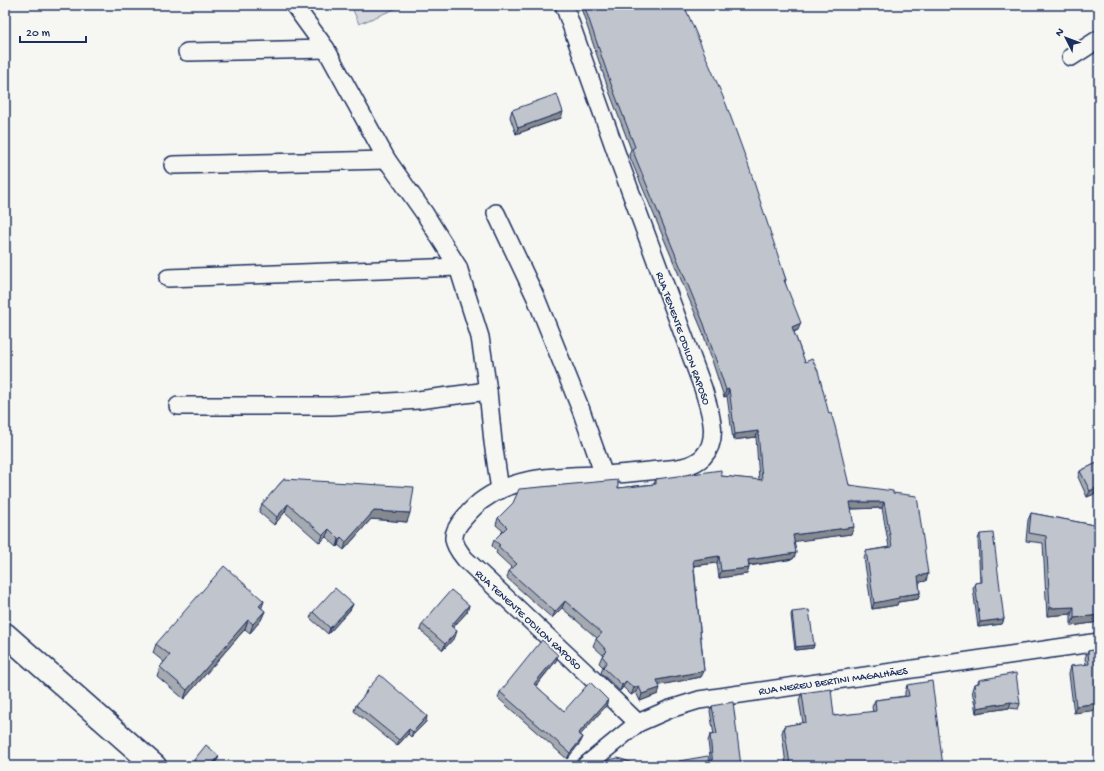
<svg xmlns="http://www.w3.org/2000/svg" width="1104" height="771" font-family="'Gochi Hand',sans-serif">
  <rect width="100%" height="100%" fill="#f6f6f2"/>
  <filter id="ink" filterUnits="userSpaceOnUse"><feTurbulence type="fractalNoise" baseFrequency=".025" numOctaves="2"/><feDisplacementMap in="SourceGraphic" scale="8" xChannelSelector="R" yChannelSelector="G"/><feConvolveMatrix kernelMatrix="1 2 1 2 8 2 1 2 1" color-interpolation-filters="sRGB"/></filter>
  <g filter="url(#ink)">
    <path fill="#d6d9dd" stroke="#78849e" d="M351,5H404L359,24Z"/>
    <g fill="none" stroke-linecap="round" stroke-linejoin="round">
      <g stroke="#1b2f5e" stroke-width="20">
        <g id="minor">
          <path d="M294,5L326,49L387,160L425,214L458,267L480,337L488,391L493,442L500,490"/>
          <path d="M564,5L621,166L703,388C709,409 721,438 703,457C692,468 672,469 658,470C640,472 621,474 603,475C563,476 518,475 484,499C476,504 470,511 464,518C449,535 452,543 465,559L583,670L638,723"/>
          <path d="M187,52L326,49"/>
          <path d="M1071,57L1099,39"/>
          <path d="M173,165L387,160"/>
          <path d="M496,213L536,298L581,410L604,475"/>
          <path d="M168,278L458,267"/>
          <path d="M178,406H332L418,400L488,391"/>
          <path d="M585,766L638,723L670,709L699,700L1099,642"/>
        </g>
      </g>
      <g stroke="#1b2f5e" stroke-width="25">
        <path id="tertiary" d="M5,634L155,766"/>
      </g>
      <use href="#minor" stroke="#f6f6f2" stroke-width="17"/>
      <use href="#tertiary" stroke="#f6f6f2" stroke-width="22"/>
    </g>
    <g fill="#a5a9b0" stroke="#1b2f5e">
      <path d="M580,5H684L786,280L785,282L798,330L794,332L849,485L893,493L926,581L919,582L920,593L918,599L898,602L897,605L872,609L864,558L866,551L889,547L882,508L851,509V534L794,541L796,553L793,559L749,566L747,574L719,578L717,563L694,566L704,671L701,677L659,685L658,694L640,701L636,692L631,695L623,687L620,691L601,673L603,667L599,663L602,656L603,655L593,646L596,639L597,638L562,608L552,618L507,578L509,571L512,568L496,553L497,551L492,546L494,540L503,531L496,525L498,518L618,488L654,484L656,479L721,476L759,480L756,437L733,440L727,396L724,397L702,330L629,155L631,149L609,91Z"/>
      <path d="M512,110L561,118L516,134L510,117Z"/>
      <path d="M1099,462V492L1087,497L1078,477L1080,471Z"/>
      <path d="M284,479L407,522L371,519L344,550L338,545L337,547L326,537L320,543L285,512L274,525L259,512L262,504Z"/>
      <path d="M1031,513L1099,526V622L1071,626V614L1047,616L1043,543L1026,541L1028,520Z"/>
      <path d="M980,534L1004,619L1002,624L978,627L973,588L975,583L980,582L978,539Z"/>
      <path d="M264,601L261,608L265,611L261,620L250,633L245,629L184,699L157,676L160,667L164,662L153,653L156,644Z"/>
      <path d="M353,604L350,610L328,634L310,618L313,612Z"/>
      <path d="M469,605L467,612L453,627L455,637L443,650L420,630L422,624Z"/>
      <path d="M792,612L814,645L813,648L795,650L791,615Z"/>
      <path d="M1099,649L1074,713L1069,674L1071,666L1086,665L1085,658L1088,651Z"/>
      <path d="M556,661L536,686L564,711L608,700L606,706L580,735L583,737L580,743L567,759L498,698L500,692Z"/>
      <path d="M979,680L1020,704L1018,709L1009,708L976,713L972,690L974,684H977Z"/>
      <path d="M907,685L943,766L786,765L782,733L784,726L803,723L799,700L802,693L834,716L873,712L872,707L875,700L905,696V692Z"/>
      <path d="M366,691L426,722L411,737L408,734L397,746L354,711L356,705L364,696Z"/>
      <path d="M712,706L741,766H711L708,741L710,735H714L710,711Z"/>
      <path d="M219,756L218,759L212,766H196L193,763L194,760Z"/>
      <path d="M679,761L711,766H677Z"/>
    </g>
    <g fill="#868990" stroke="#1b2f5e">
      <path d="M563,112L561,118L516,134L518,128Z"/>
      <path d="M801,323L798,330L789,333L792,327Z"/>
      <path d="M729,389L727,396L724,397L726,390Z"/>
      <path d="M758,431L756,437L733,440L735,434Z"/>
      <path d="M1099,486V492L1087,497L1090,491Z"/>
      <path d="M850,502H884L882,508L848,509Z"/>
      <path d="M288,504L285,512L274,525L277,517Z"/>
      <path d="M374,511L410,513L407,522L371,519L344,550L346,542Z"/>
      <path d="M854,527L851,534L791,542L793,535Z"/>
      <path d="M329,529L326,537L320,543L323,535Z"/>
      <path d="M341,537L338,545L337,547L339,539Z"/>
      <path d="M796,553L793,559L746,566L748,560Z"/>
      <path d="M719,556L717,563L691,566L693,560Z"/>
      <path d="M749,568L747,574L719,578L721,571Z"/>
      <path d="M928,574L926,581L915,583L918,576Z"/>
      <path d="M920,593L918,599L898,602L897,605L872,609L874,603L899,596Z"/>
      <path d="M264,601L261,610L259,606Z"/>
      <path d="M565,601L562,608L552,618L555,612Z"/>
      <path d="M353,604L350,610L328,634L330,628Z"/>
      <path d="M469,605L467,612L449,632L451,626Z"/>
      <path d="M1074,607L1071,614L1047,616L1050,608Z"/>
      <path d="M265,611L261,620L250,633L253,624Z"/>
      <path d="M1099,615V622L1071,626L1074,618Z"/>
      <path d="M1004,619L1002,624L978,627L980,622Z"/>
      <path d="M248,620L245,629L184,699L187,690Z"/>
      <path d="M457,631L455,637L443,650L445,644Z"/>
      <path d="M814,645L813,648L795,650L796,647Z"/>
      <path d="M558,655L556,661L532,690L534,684Z"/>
      <path d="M704,671L701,677L655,686L657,680Z"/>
      <path d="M626,681L623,687L620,691L622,685Z"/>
      <path d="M639,686L636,692L631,695L634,688Z"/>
      <path d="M660,688L658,694L640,701L642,694Z"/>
      <path d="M608,700L606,706L576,740L578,734Z"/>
      <path d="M1011,702L1009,708L976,713L977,708Z"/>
      <path d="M1099,703V710L1074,713L1076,706Z"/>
      <path d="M427,716L426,722L411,737L413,732Z"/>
      <path d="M409,729L408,734L397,746L399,740Z"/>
      <path d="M583,737L580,743L567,759L570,753Z"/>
      <path d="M219,756L218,759L212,766H211Z"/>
    </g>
    <g fill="#c0c4cd" stroke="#1b2f5e">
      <path d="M584,5H684L726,104L749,167L786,280H784L801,323L792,327L805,362L812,359L818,371L829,414L831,413L835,426L849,485L893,491V493L917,496L928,574L918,576L920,593L899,596V598L874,603L866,551L892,547L884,502H850L854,527L793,535L796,553L748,560L749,568L721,571L719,556L693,560L704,671L657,680L660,688L642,694L639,686L634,688L626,681L622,685L603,667L607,662L602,656L607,651L596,639L602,633L565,601L555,612L509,571L517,564L498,546L500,545L494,540L507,527L498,518L513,503L519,489L618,480V488L656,484V479L721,470V476L762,480L758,431L735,434L729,389L726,390L704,324L632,149L635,147L611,84Z"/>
      <path d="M557,94L563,112L518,128L512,110Z"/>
      <path d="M1099,462V486L1090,491L1080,471Z"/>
      <path d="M284,479L414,487L410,513L374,511L346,542L341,537L339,539L329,529L323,535L288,504L277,517L262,504Z"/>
      <path d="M1031,513L1099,526V615L1074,618V607L1050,608L1046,536L1029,533Z"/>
      <path d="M993,533L1004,619L980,622L975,583L982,582L980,534Z"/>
      <path d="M224,566L264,601L259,606L265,611L253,624L248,620L187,690L160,667L170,655L156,644Z"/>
      <path d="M335,588L353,604L330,628L313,612Z"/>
      <path d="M451,590L469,605L451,626L457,631L445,644L422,624Z"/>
      <path d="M809,610L814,645L796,647L792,612Z"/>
      <path d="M542,640L558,655L534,684L564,711L590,682L608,700L578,734L583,737L570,753L500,692Z"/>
      <path d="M1099,649V703L1076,706L1071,666L1089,664L1088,651Z"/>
      <path d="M1016,673L1020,704L1011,702L977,708L974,684L979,683V680Z"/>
      <path d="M380,675L427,716L413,732L409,729L399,740L356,705L367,692L366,691Z"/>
      <path d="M932,681L943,766H776L790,764L784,726L806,722L802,693L831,689L834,716L876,711L875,700L909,696L907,685Z"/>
      <path d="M733,702L741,766H713L710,735L717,734L712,706Z"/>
      <path d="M206,745L219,756L211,766H201L194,760Z"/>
      <path d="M708,756L711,766H680L679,761Z"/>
      <path d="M618,758L630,762L634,766H602L609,760Z"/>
      <path d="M1099,761V766H1063Z"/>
    </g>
  </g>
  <g text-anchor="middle" stroke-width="3" stroke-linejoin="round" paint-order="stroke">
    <g font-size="11" fill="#1b2f5e" stroke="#f6f6f2">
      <text transform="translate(684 338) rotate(70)" y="4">RUA TENENTE ODILON RAPOSO</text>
      <text transform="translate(529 619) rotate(43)" y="4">RUA TENENTE ODILON RAPOSO</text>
      <text transform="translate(833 680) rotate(-8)" y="4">RUA NEREU BERTINI MAGALHÃES</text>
    </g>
  </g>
  <rect width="1104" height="771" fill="none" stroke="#f6f6f2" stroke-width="20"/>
  <rect x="10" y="10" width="1084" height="751" fill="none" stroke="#1b2f5e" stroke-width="1.5" filter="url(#ink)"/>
  <g transform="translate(1066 38) rotate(312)" stroke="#f6f6f2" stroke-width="3" paint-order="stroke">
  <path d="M0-3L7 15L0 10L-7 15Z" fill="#1b2f5e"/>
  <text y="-6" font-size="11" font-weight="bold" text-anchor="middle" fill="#1b2f5e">N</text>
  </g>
  <path d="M20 36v6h66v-6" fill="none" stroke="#1b2f5e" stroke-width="2"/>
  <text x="26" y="36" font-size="12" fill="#1b2f5e" stroke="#f6f6f2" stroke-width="3" paint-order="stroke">20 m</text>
</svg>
